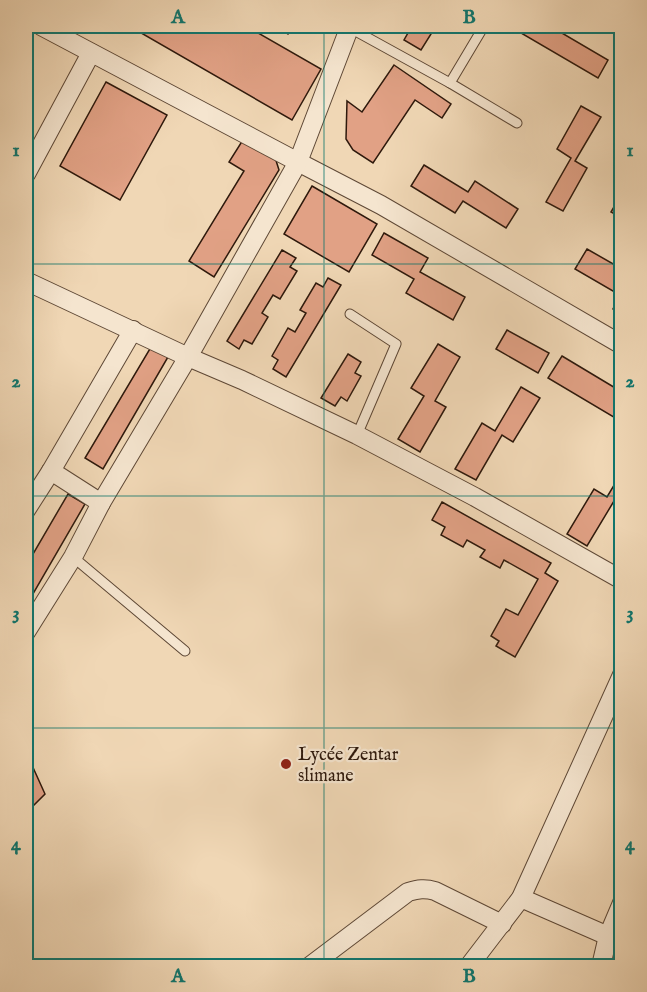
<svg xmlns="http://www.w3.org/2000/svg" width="647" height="992" font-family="'IM FELL English',serif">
  <rect width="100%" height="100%" fill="#f0d7b5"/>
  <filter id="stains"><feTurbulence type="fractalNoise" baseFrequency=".00333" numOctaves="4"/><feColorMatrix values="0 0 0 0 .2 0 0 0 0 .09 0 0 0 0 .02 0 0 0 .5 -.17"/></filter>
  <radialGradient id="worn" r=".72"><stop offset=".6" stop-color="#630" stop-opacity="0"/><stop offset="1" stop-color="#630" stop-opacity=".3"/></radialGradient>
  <g fill="#e1a185" stroke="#2e190c" stroke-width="1.5">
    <path d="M129,26H246L321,69L292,120Z"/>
    <path d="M276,26H294L288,34Z"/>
    <path d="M412,26H436L421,50L404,40Z"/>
    <path d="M509,26H550L608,60L598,78Z"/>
    <path d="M394,65L451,104L442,118L415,100L373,163L353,150L346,139L347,101L362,112Z"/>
    <path d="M106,82L167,115L120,200L60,166Z"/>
    <path d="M581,106L601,117L575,161L587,168L563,211L546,202L571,158L557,149Z"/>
    <path d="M246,135L273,151L279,170L214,277L189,261L244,171L229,162Z"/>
    <path d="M424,165L468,192L475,181L518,209L506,228L463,201L455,213L411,186Z"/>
    <path d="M312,186L377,224L349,272L284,234Z"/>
    <path d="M622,193V218L611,212Z"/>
    <path d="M384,233L428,258L420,272L465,297L453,320L406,293L414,279L372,255Z"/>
    <path d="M587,249L622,269V314L613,309L620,295L575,269Z"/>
    <path d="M282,250L296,258L290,267L297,271L280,299L273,295L262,313L268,317L252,344L244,340L239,349L227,341Z"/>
    <path d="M328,278L341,285L286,377L273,369L278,360L272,356L288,328L295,332L306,313L300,310L316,283L323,287Z"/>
    <path d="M507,330L549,353L538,373L496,349Z"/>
    <path d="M438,344L460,357L435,401L446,407L420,452L398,439L424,396L411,388Z"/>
    <path d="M151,347L168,357L103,469L85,458Z"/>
    <path d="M348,354L361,362L355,373L361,376L347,401L341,397L335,406L321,398Z"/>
    <path d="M562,356L622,392V422L548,378Z"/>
    <path d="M521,387L540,398L513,442L502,435L476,480L455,469L482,423L495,431Z"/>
    <path d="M622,472V505L614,501L587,546L567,534L594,489L607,497Z"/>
    <path d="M68,494L85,504L26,606V566Z"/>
    <path d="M442,502L551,563L545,573L558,581L515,657L496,646L499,641L491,636L506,609L518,615L538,579L504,560L500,568L480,557L485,550L467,540L463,547L441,535L445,527L432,520Z"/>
    <path d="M26,752L45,794L26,813Z"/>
  </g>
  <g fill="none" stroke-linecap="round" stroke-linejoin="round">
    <g stroke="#5e4836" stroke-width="11">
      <g id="service">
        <path d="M350,28L450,83L517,123"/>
        <path d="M450,83L484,26"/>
        <path d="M350,314L396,344L357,435"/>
        <path d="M73,557L185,651"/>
      </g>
    </g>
    <g stroke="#5e4836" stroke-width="20">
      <g id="minor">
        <path d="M350,26L298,162L381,205L622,345"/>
        <path d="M26,174L91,53"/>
        <path d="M26,281L188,357L242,380L357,435L475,497L622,580"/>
        <path d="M51,471L101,503"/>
        <path d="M26,510L51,471L133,330"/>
        <path d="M26,632L73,557L101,503L188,357L298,162L41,26"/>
        <path d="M521,898L608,936"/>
        <path d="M310,966L408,892C418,889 425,888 435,891L502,924"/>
        <path d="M469,966L521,898L622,675"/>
        <path d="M601,966L608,936L622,903"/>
      </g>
    </g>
    <use href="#service" stroke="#f5e5cf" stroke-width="9"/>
    <use href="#minor" stroke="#f5e5cf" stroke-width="18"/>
  </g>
  <path fill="none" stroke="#0f766e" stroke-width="1.5" stroke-opacity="0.55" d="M324,26V966M26,264H622M26,496H622M26,728H622"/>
  <circle fill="#8f2418" stroke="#f5e5cf" stroke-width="2" cx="286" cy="764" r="6"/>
  <g text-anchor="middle" stroke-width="4.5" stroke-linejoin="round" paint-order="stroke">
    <g font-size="18" fill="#2e190c" stroke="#f5e5cf" text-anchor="start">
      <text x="298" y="760">Lycée Zentar<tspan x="298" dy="21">slimane</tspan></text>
    </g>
  </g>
  <rect width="647" height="992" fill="none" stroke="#f0d7b5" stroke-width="66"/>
  <rect x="33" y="33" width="581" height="926" fill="none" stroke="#0f766e" stroke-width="2"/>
  <g font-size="20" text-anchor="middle" font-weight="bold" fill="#0f766e">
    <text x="178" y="23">A</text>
    <text x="469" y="23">B</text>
    <text x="16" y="156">1</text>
    <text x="630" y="156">1</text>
    <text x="16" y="387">2</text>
    <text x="630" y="387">2</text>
    <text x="16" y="619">3</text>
    <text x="630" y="619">3</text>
    <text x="16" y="850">4</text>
    <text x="630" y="850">4</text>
    <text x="178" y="982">A</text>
    <text x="469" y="982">B</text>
  </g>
  <rect width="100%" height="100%" filter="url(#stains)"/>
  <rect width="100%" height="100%" fill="url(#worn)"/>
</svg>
